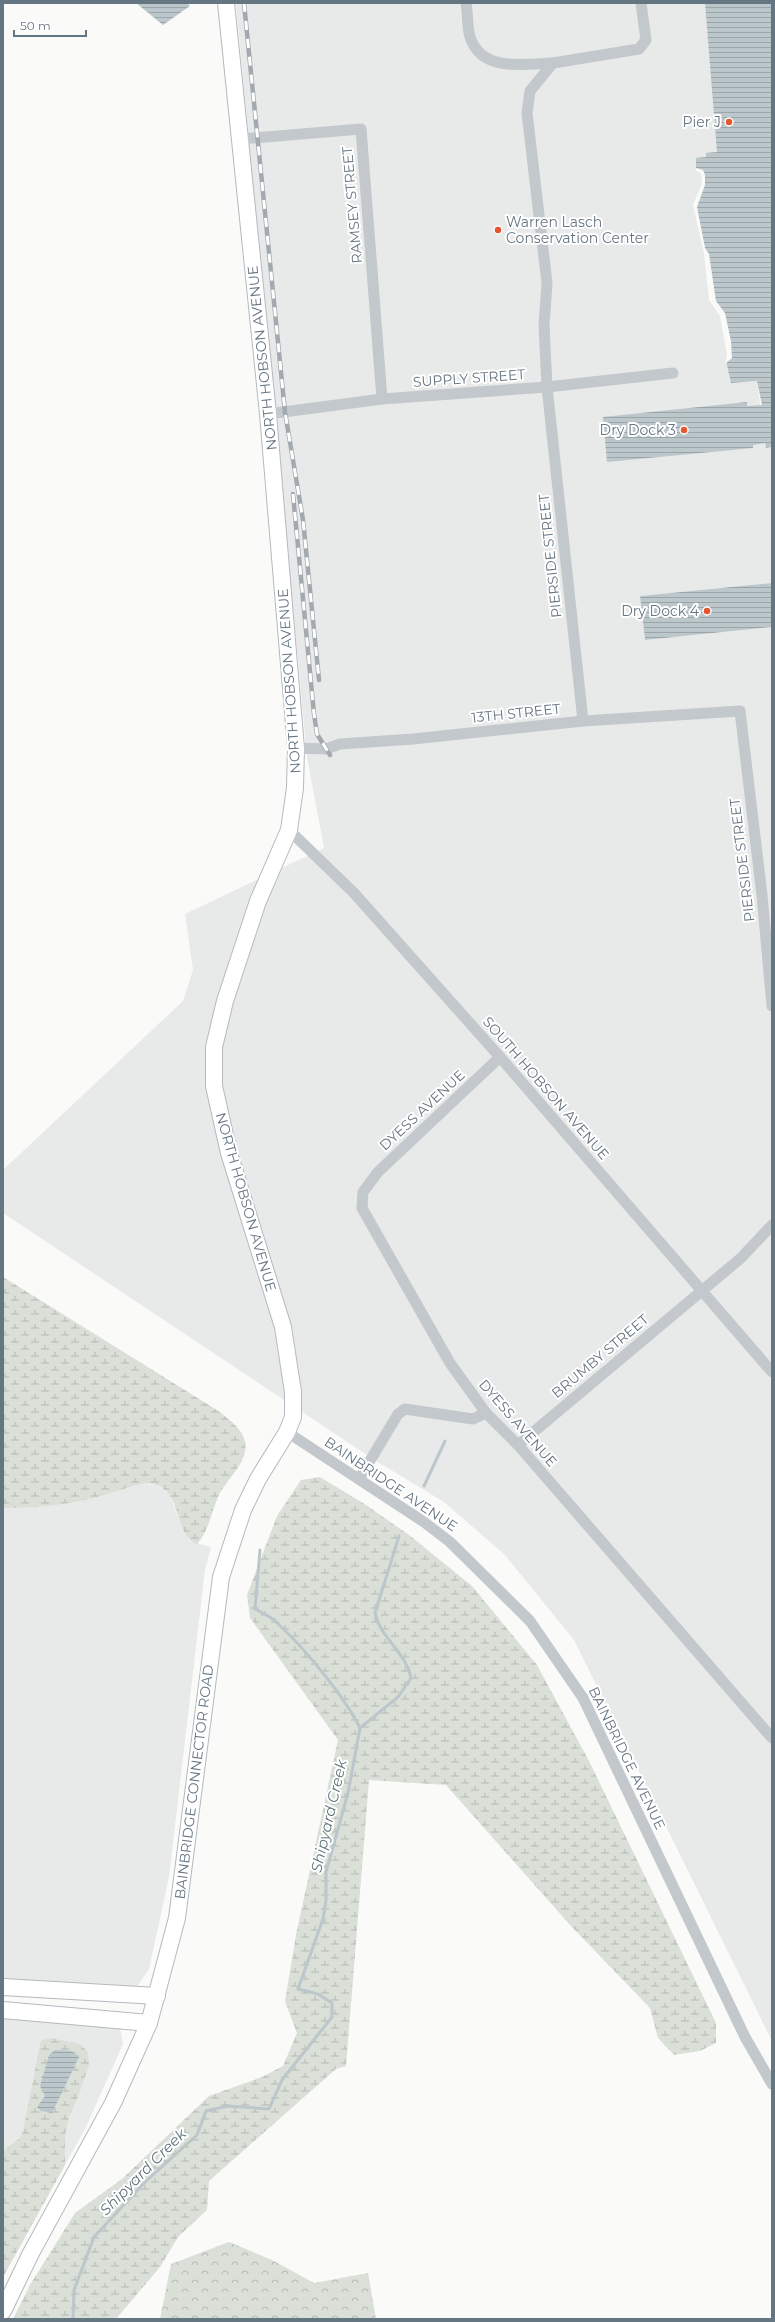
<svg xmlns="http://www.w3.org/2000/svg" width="775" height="2322" font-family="Montserrat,sans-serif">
  <defs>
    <pattern id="forest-crowns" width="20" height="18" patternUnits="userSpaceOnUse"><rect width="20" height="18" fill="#dadfd7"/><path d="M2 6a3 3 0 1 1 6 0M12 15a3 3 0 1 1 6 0" fill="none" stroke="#b4b9b4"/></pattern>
    <pattern id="wetland-marsh" width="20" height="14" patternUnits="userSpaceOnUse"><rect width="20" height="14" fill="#dadfd7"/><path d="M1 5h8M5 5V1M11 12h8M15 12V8" fill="none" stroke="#b4b9b4"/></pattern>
    <pattern id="water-rules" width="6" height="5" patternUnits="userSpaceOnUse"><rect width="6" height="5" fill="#bbc7cb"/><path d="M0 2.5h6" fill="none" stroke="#9ca6aa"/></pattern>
  </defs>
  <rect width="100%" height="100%" fill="#fafaf8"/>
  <g fill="#e8e9e9">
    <path d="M236,3H705L713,92L772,153L702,172L722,315L729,355L726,361L731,383L757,381L766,448L771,447L772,452V583L640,596L645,640L772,627V2041L574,1640L505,1555L444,1502L376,1461L3,1213V1170L183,1001L193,970L185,914L324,848L307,757Z"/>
    <path d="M139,1484L157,1485L170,1495L183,1532L190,1541L211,1547L205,1570L169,1877L149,1969L138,1985L128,1989L3,1980V1508H17Z"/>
    <path d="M3,2014L120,2028L123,2044L86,2127L3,2277Z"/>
  </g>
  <path fill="url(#forest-crowns)" d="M229,2242L272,2260L314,2283L368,2273L376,2319H160L171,2264Z"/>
  <g fill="url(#wetland-marsh)">
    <path d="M3,1277L220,1412C229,1420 243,1429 245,1442C249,1463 225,1480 218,1497C211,1513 209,1531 197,1544C177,1536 181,1512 170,1496C168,1492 162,1488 159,1486C149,1480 133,1486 123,1489C84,1503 45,1508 3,1508Z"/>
    <path d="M320,1477L366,1505L409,1535L472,1586L537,1665L589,1761L716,2023V2043L700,2051L674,2055L658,2038L650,2008L571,1926L446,1785L369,1780L346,2066L336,2069L209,2181L207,2210L178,2237L160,2267L116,2319H13L30,2285L75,2213L122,2179L209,2096L262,2077L283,2066L297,2033L285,2001L296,1935L338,1740L250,1618L247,1595L277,1516L301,1480Z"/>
    <path d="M51,2038L80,2044L88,2052L89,2065L78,2097L69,2117L65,2135V2165L3,2277V2151L20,2138L23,2131L41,2040Z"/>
  </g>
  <g fill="url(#water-rules)">
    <path d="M136,3H187L190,6L163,25Z"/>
    <path d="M705,3H772V452L771,447L766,448L765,443L753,445V448L607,462L603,417L747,402V406L762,405L757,381L731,383L726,361L729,355L722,315L711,300L706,252L695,205L704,184L702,172L696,170V158L706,157V153L717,152Z"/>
    <path d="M772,583V627L645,640L640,596Z"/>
    <path d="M55,2050L72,2051L79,2057L52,2113L41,2111L37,2107L45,2096L40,2086L49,2055Z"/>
  </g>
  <path fill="#fafaf8" d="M696,168L703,170L705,175V185L697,207L705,248L709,254L716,301L725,313L731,341L732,358L725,364L727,355L720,316L709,300L704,253L693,205L702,183L701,173L696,171Z"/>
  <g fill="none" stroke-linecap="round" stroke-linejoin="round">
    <g stroke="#bbc7cb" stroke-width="3">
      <path d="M424,1486L445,1441"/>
      <path d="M260,1550L255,1609C262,1613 270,1616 276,1622C303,1646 344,1696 360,1728"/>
      <path d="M73,2319L74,2290L94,2237L146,2181L197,2135L206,2111L228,2106L269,2109L282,2080L332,2017V2003L318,1994L298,1989L323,1919L326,1900V1872L348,1793L360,1728L398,1697L411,1678C406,1652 380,1638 375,1613L399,1536"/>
    </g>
    <g stroke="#b3babf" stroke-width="18">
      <g id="secondary">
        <path d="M3,1987L157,1996"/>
        <path d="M3,2010L149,2023"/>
        <path d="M3,2311L31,2253L113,2103L149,2023L177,1918L221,1577L243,1510L258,1479L287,1432L293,1417V1392L283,1327L229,1153L214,1086V1047L225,1001L258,901L289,830L295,788L296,748L268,414L226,3"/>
      </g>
    </g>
    <g stroke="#c3c8cc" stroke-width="11">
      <path d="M466,3C468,14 467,27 470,37C482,73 524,64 553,63L530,91L527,113L547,283L544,325L547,387L583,721"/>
      <path d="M553,63L639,49L646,40L641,3"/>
      <path d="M241,139L361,129L382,399"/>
      <path d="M268,414L382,399L547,387L673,373"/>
      <path d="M296,748L326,749L340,744L413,739L583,721L740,711L762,895L772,1006"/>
      <path d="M289,830L354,893L500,1057L772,1372"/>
      <path d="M500,1057L378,1172L363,1192L362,1208L450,1363L486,1413L518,1445L772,1738"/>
      <path d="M287,1432L424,1522L450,1542L530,1621L583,1698L745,2037L772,2084"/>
      <path d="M518,1445L741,1258L772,1225"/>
      <path d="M359,1479L398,1414L405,1409L473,1419L486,1413"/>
    </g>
    <use href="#secondary" stroke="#fff" stroke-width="16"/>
    <g stroke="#a2aab0" stroke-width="4.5">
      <g id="rail">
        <path d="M244,3L285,412L303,520L319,680"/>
        <path d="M293,494L314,714L317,734L330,755"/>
      </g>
    </g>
    <use href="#rail" stroke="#fff" stroke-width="3" stroke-dasharray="9" stroke-linecap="butt"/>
  </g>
  <g fill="#e4572e" stroke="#fff" stroke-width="1.5">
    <circle cx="729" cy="122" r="4"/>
    <circle cx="498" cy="230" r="4"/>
    <circle cx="684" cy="430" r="4"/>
    <circle cx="707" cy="611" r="4"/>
  </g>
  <g text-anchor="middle" stroke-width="4" stroke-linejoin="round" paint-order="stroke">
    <g font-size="14" fill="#657683" stroke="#fff" text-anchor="end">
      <text x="721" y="127">Pier J</text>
      <text x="506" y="227" text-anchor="start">Warren Lasch<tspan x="506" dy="16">Conservation Center</tspan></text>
      <text x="676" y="435">Dry Dock 3</text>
      <text x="699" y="616">Dry Dock 4</text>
    </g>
    <g font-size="14" fill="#657683" stroke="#fff">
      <text transform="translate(352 205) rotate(-95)" y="5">RAMSEY STREET</text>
      <text transform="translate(262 358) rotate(-96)" y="5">NORTH HOBSON AVENUE</text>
      <text transform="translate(469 378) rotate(-4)" y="5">SUPPLY STREET</text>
      <text transform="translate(550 556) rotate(-96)" y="5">PIERSIDE STREET</text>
      <text transform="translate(289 681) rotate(-94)" y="5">NORTH HOBSON AVENUE</text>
      <text transform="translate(516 713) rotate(-6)" y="5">13TH STREET</text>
      <text transform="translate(742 860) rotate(-97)" y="5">PIERSIDE STREET</text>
      <text transform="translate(546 1088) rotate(49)" y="5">SOUTH HOBSON AVENUE</text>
      <text transform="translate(422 1110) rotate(-43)" y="5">DYESS AVENUE</text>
      <text transform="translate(246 1202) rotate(74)" y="5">NORTH HOBSON AVENUE</text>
      <text transform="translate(600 1356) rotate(-40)" y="5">BRUMBY STREET</text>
      <text transform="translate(518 1423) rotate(49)" y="5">DYESS AVENUE</text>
      <text transform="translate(391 1484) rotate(34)" y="5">BAINBRIDGE AVENUE</text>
      <text transform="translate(627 1758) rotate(64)" y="5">BAINBRIDGE AVENUE</text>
      <text transform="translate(194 1782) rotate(-83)" y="5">BAINBRIDGE CONNECTOR ROAD</text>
    </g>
    <g font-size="15" font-style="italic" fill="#60757c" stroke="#fff">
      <text transform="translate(329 1816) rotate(-77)" y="5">Shipyard Creek</text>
      <text transform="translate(143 2172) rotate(-45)" y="5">Shipyard Creek</text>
    </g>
  </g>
  <rect width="775" height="2322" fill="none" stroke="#657683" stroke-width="8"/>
  <path d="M14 30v6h72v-6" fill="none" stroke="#657683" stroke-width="2"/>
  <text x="20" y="30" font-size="12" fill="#657683" stroke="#ffffff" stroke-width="3" paint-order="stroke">50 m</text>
</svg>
